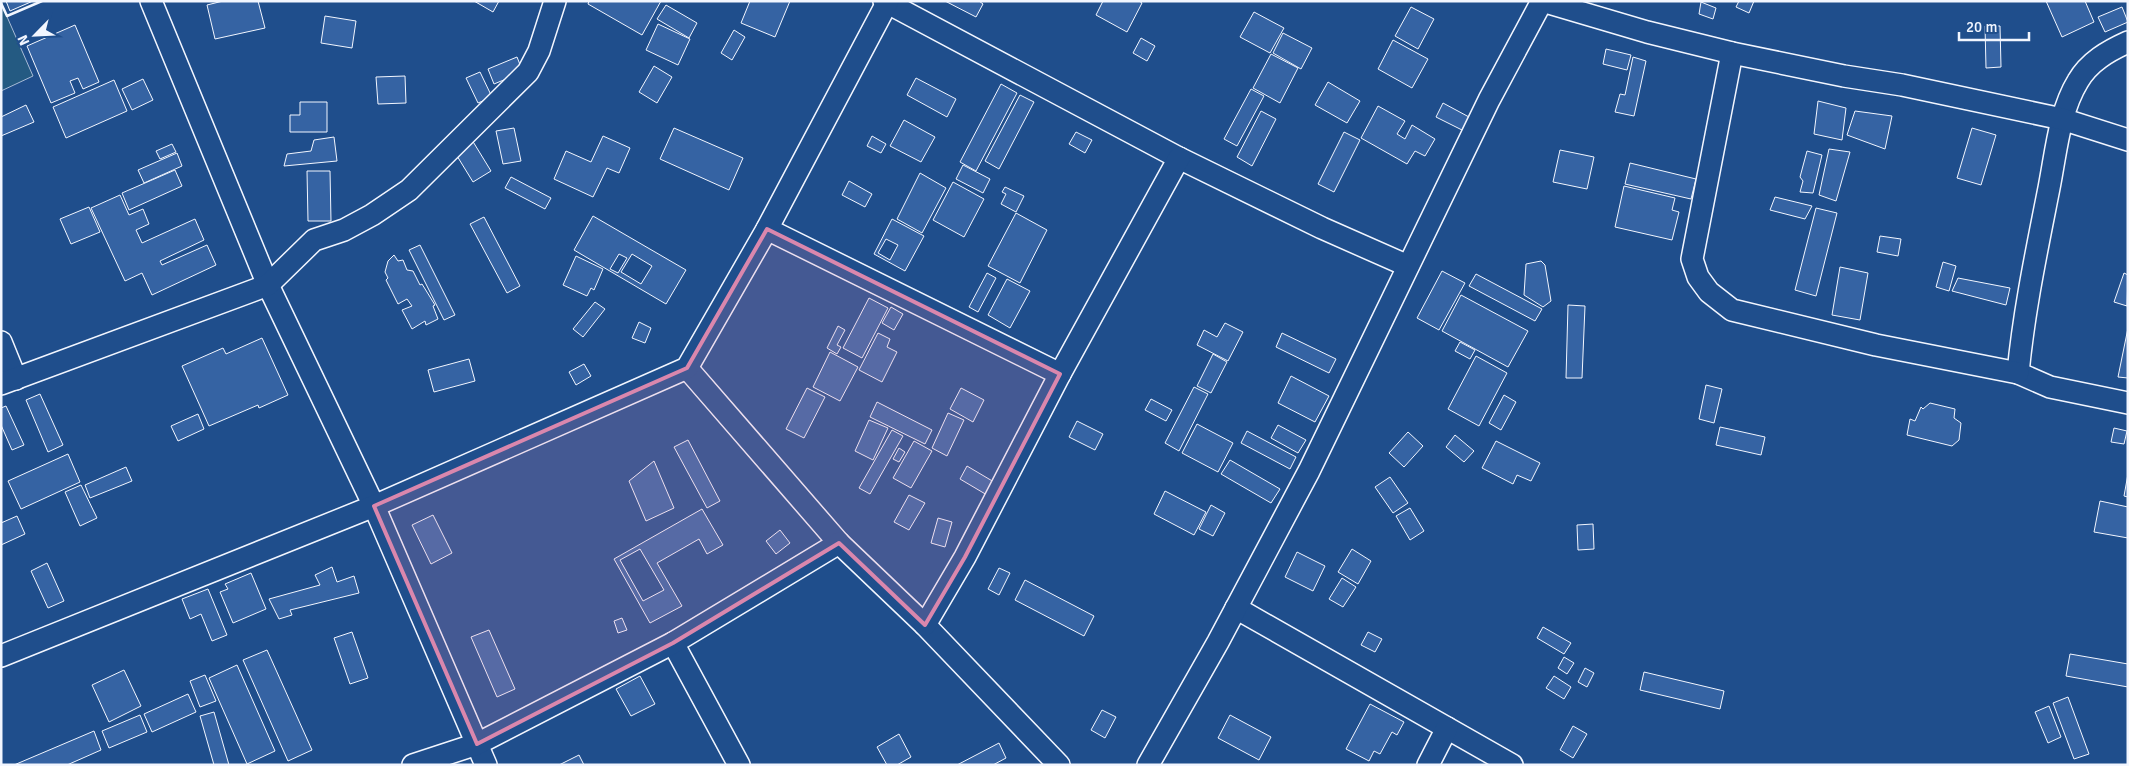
<svg xmlns="http://www.w3.org/2000/svg" width="2129" height="766" font-family="Signika,sans-serif">
  <rect width="100%" height="100%" fill="#1f4e8c"/>
  <path fill="#245a82" stroke="#a8bbd7" d="M1,3L33,76L1,91Z"/>
  <g fill="#3563a3" stroke="#f2f6ff" fill-rule="evenodd">
    <path d="M6,1H33L10,11Z"/>
    <path d="M223,1H258L265,28L215,39L207,5Z"/>
    <path d="M474,1H499L493,12Z"/>
    <path d="M589,1H661L642,35L588,4Z"/>
    <path d="M750,1H790L775,37L741,23Z"/>
    <path d="M945,1H979L983,4L976,17Z"/>
    <path d="M1103,1H1139L1142,3L1127,32L1096,15Z"/>
    <path d="M1739,1H1754L1749,13L1736,7Z"/>
    <path d="M2046,1H2085L2094,22L2062,37Z"/>
    <path d="M1701,2L1716,8L1713,19L1699,14Z"/>
    <path d="M666,5L697,23L689,38L657,19Z"/>
    <path d="M1411,7L1434,19L1418,49L1395,36Z"/>
    <path d="M2122,7L2128,22L2105,32L2098,17Z"/>
    <path d="M1254,12L1284,28L1270,53L1240,37Z"/>
    <path d="M325,16L356,21L352,48L321,43Z"/>
    <path d="M658,24L690,39L678,65L646,50Z"/>
    <path d="M75,25L99,82L83,89L78,78L70,81L75,93L51,103L27,46Z"/>
    <path d="M1985,26H2000L2001,67L1986,68Z"/>
    <path d="M734,30L745,37L732,60L721,53Z"/>
    <path d="M1283,33L1312,48L1301,69L1273,53Z"/>
    <path d="M1141,38L1155,46L1147,61L1133,53Z"/>
    <path d="M1393,40L1428,59L1412,88L1378,69Z"/>
    <path d="M1606,49L1631,55L1627,70L1603,64Z"/>
    <path d="M1271,54L1298,68L1280,103L1253,88Z"/>
    <path d="M517,57L523,72L494,84L488,69Z"/>
    <path d="M1633,57L1646,61L1634,116L1615,112L1620,94L1625,95Z"/>
    <path d="M654,66L672,77L657,103L639,92Z"/>
    <path d="M480,72L492,97L478,103L466,78Z"/>
    <path d="M405,76L406,103L378,104L376,77Z"/>
    <path d="M916,78L956,99L947,117L907,95Z"/>
    <path d="M143,79L153,100L132,110L122,89Z"/>
    <path d="M114,80L127,111L66,138L53,107Z"/>
    <path d="M1328,82L1360,101L1347,123L1315,105Z"/>
    <path d="M1001,84L1017,93L976,171L960,162Z"/>
    <path d="M1251,89L1264,96L1237,146L1224,139Z"/>
    <path d="M1020,95L1034,102L999,169L985,161Z"/>
    <path d="M1818,101L1846,108L1842,140L1814,134Z"/>
    <path d="M300,102H327V132H290V115H300Z"/>
    <path d="M1443,103L1469,117L1462,130L1436,117Z"/>
    <path d="M26,105L34,122L1,136V117Z"/>
    <path d="M1378,106L1405,121L1397,134L1405,139L1412,125L1435,139L1425,156L1415,151L1407,164L1361,138Z"/>
    <path d="M1261,111L1276,119L1252,166L1237,157Z"/>
    <path d="M1855,111L1892,116L1885,149L1847,135Z"/>
    <path d="M904,120L935,137L921,162L890,146Z"/>
    <path d="M514,128L521,161L503,164L496,131Z"/>
    <path d="M674,128L743,158L729,190L660,159Z"/>
    <path d="M1972,128L1996,135L1981,185L1957,178Z"/>
    <path d="M1076,132L1092,140L1085,153L1069,144Z"/>
    <path d="M1344,132L1360,140L1334,192L1318,184Z"/>
    <path d="M603,136L630,148L619,173L607,168L593,197L554,179L566,151L591,162Z"/>
    <path d="M872,136L886,144L881,153L867,146Z"/>
    <path d="M334,137L337,161L284,166L287,154L311,151L314,140Z"/>
    <path d="M472,140L491,171L473,182L454,151Z"/>
    <path d="M172,144L176,152L160,159L156,151Z"/>
    <path d="M1829,149L1850,152L1836,201L1819,195Z"/>
    <path d="M1560,150L1594,157L1587,189L1553,182Z"/>
    <path d="M1807,151L1822,155L1813,193L1800,192L1803,181L1800,177Z"/>
    <path d="M177,153L182,166L144,183L138,170Z"/>
    <path d="M1630,163L1696,179L1691,199L1625,184Z"/>
    <path d="M963,165L990,179L983,193L956,179Z"/>
    <path d="M175,170L182,186L129,210L122,193Z"/>
    <path d="M307,171H330L331,221H308Z"/>
    <path d="M920,173L946,188L922,233L897,219Z"/>
    <path d="M511,177L551,198L545,209L505,188Z"/>
    <path d="M849,181L872,194L865,207L842,195Z"/>
    <path d="M953,182L984,199L964,237L933,220Z"/>
    <path d="M1624,186L1675,198L1672,210L1679,212L1672,240L1615,227Z"/>
    <path d="M1005,187L1024,196L1016,212L1001,204L1006,194L1002,192Z"/>
    <path d="M120,195L129,215L143,209L149,224L136,230L142,243L195,219L204,240L160,261L162,265L207,245L216,265L152,295L142,273L125,281L91,208Z"/>
    <path d="M1775,197L1812,206L1805,219L1770,210Z"/>
    <path d="M89,207L100,232L71,244L60,219Z"/>
    <path d="M1816,208L1837,213L1816,296L1795,290Z"/>
    <path d="M1016,213L1047,230L1020,283L988,266Z"/>
    <path d="M593,216L686,270L666,304L574,250ZM619,254L627,258L618,273L610,269ZM632,254L652,266L641,284L621,272Z"/>
    <path d="M484,217L520,286L507,293L470,224Z"/>
    <path d="M892,219L924,236L905,271L874,254ZM886,239L898,245L890,260L878,253Z"/>
    <path d="M1880,236L1901,239L1898,256L1877,252Z"/>
    <path d="M420,245L455,315L444,320L409,250Z"/>
    <path d="M394,255L398,261L403,260L407,270L413,271L420,285L422,284L435,305L433,306L438,319L426,325L425,321L412,329L402,310L412,306L407,299L398,304L386,280L388,278L385,272L388,261Z"/>
    <path d="M576,256L603,269L594,290L591,288L587,296L563,285Z"/>
    <path d="M1541,261L1545,265L1551,301L1543,307L1524,295L1526,264Z"/>
    <path d="M1943,262L1956,266L1949,291L1936,287Z"/>
    <path d="M1840,267L1868,273L1860,320L1832,315Z"/>
    <path d="M1442,271L1465,283L1439,330L1417,318Z"/>
    <path d="M987,273L996,278L978,312L969,307Z"/>
    <path d="M2124,273L2128,275L2127,306L2114,302Z"/>
    <path d="M1476,274L1542,309L1535,321L1469,286Z"/>
    <path d="M1958,278L2010,288L2006,305L1952,291Z"/>
    <path d="M1007,279L1030,291L1010,328L988,315Z"/>
    <path d="M1461,295L1528,331L1508,367L1442,331Z"/>
    <path d="M869,298L888,308L862,358L843,348Z"/>
    <path d="M595,302L605,309L583,337L573,329Z"/>
    <path d="M1568,305L1585,306L1582,378H1566Z"/>
    <path d="M891,307L903,314L894,330L882,323Z"/>
    <path d="M639,322L651,328L645,343L632,338Z"/>
    <path d="M1225,323L1243,332L1228,361L1197,345L1204,330L1217,337Z"/>
    <path d="M838,326L845,330L837,345L841,347L837,354L827,348Z"/>
    <path d="M2128,328V378L2118,377Z"/>
    <path d="M878,333L890,339L887,347L897,352L882,382L859,370Z"/>
    <path d="M1282,333L1336,359L1329,373L1276,347Z"/>
    <path d="M262,338L288,395L259,408L258,405L209,426L182,366L223,348L226,354Z"/>
    <path d="M1460,342L1475,350L1470,359L1455,351Z"/>
    <path d="M830,352L858,367L840,401L813,387Z"/>
    <path d="M1213,354L1227,362L1211,393L1197,386Z"/>
    <path d="M1476,356L1507,373L1479,426L1448,409Z"/>
    <path d="M469,359L475,381L434,392L428,370Z"/>
    <path d="M584,364L591,376L576,385L569,372Z"/>
    <path d="M1291,376L1329,396L1315,422L1278,403Z"/>
    <path d="M1706,385L1722,389L1714,423L1699,419Z"/>
    <path d="M1194,387L1208,394L1179,451L1165,443Z"/>
    <path d="M807,388L825,397L804,438L786,429Z"/>
    <path d="M961,388L984,400L973,422L950,409Z"/>
    <path d="M40,394L63,445L48,452L26,400Z"/>
    <path d="M1504,395L1516,402L1501,430L1489,423Z"/>
    <path d="M1151,399L1172,410L1166,421L1145,410Z"/>
    <path d="M877,402L932,430L925,444L870,417Z"/>
    <path d="M1930,403L1955,409L1954,418L1961,423L1959,440L1952,446L1907,435L1910,419L1915,421L1921,407L1923,409Z"/>
    <path d="M6,406L24,445L12,450L1,425V408Z"/>
    <path d="M948,413L964,420L947,456L932,448Z"/>
    <path d="M198,414L204,429L178,441L171,426Z"/>
    <path d="M869,420L888,428L873,460L855,451Z"/>
    <path d="M1077,421L1103,434L1095,450L1069,437Z"/>
    <path d="M1197,424L1233,443L1218,472L1182,453Z"/>
    <path d="M1278,425L1306,440L1298,453L1271,438Z"/>
    <path d="M1720,427L1765,437L1761,455L1716,445Z"/>
    <path d="M2114,428L2127,431L2124,444L2111,442Z"/>
    <path d="M892,430L903,436L870,494L859,488Z"/>
    <path d="M1247,431L1296,457L1290,469L1241,443Z"/>
    <path d="M1408,432L1423,446L1404,467L1389,453Z"/>
    <path d="M1455,435L1474,451L1464,462L1446,447Z"/>
    <path d="M688,440L720,501L707,508L674,447Z"/>
    <path d="M914,441L932,451L911,488L893,478Z"/>
    <path d="M1496,441L1540,463L1531,481L1517,475L1513,484L1482,468Z"/>
    <path d="M899,448L905,452L899,462L893,459Z"/>
    <path d="M68,454L80,482L21,509L8,481Z"/>
    <path d="M1230,460L1280,489L1271,503L1221,474Z"/>
    <path d="M654,461L674,508L646,521L629,481Z"/>
    <path d="M967,466L994,482L987,495L960,479Z"/>
    <path d="M126,467L132,481L90,498L85,485Z"/>
    <path d="M2128,474V497L2124,496Z"/>
    <path d="M1390,477L1408,503L1393,513L1375,487Z"/>
    <path d="M81,485L97,518L80,526L65,492Z"/>
    <path d="M1165,491L1206,512L1194,535L1154,514Z"/>
    <path d="M909,495L925,503L909,530L894,522Z"/>
    <path d="M2100,501L2128,507V538L2094,532Z"/>
    <path d="M1211,505L1225,513L1213,536L1199,529Z"/>
    <path d="M1410,508L1424,531L1410,540L1396,516Z"/>
    <path d="M702,509L723,545L707,554L699,539L657,563L682,606L650,623L614,559ZM640,549L664,590L643,601L620,560Z"/>
    <path d="M433,515L452,553L431,564L412,525Z"/>
    <path d="M17,516L25,534L1,545V523Z"/>
    <path d="M938,518L952,522L945,547L931,543Z"/>
    <path d="M1593,524L1594,549L1578,550L1577,525Z"/>
    <path d="M780,530L790,543L776,554L766,541Z"/>
    <path d="M1352,549L1371,561L1358,584L1338,572Z"/>
    <path d="M1297,552L1325,566L1313,591L1285,577Z"/>
    <path d="M47,563L64,601L48,608L31,571Z"/>
    <path d="M332,567L337,582L354,576L359,593L290,610L292,615L279,619L269,599L320,585L315,575Z"/>
    <path d="M999,568L1010,573L999,595L988,589Z"/>
    <path d="M251,573L266,609L233,623L220,592L228,589L225,584Z"/>
    <path d="M1342,578L1356,587L1343,607L1329,599Z"/>
    <path d="M1025,580L1094,616L1084,636L1015,600Z"/>
    <path d="M208,589L227,635L212,641L201,614L190,619L182,599Z"/>
    <path d="M622,618L627,630L618,633L614,621Z"/>
    <path d="M1543,627L1571,643L1564,654L1537,638Z"/>
    <path d="M489,630L515,689L497,697L471,637Z"/>
    <path d="M352,632L368,678L350,684L334,638Z"/>
    <path d="M1368,632L1382,639L1375,652L1361,645Z"/>
    <path d="M267,650L312,750L288,761L243,660Z"/>
    <path d="M2070,654L2128,664V687L2066,676Z"/>
    <path d="M1564,657L1574,663L1567,674L1558,668Z"/>
    <path d="M237,665L275,751L247,764L209,678Z"/>
    <path d="M1585,668L1594,673L1587,687L1578,682Z"/>
    <path d="M124,670L141,706L109,722L92,685Z"/>
    <path d="M1644,672L1724,691L1720,709L1640,690Z"/>
    <path d="M205,675L216,701L200,707L190,681Z"/>
    <path d="M640,676L655,704L631,716L616,689Z"/>
    <path d="M1554,676L1571,687L1564,699L1546,688Z"/>
    <path d="M188,694L196,712L152,732L144,714Z"/>
    <path d="M2068,697L2089,754L2074,759L2053,703Z"/>
    <path d="M1370,704L1404,722L1397,735L1392,732L1380,754L1374,751L1369,761L1346,749Z"/>
    <path d="M2049,706L2061,737L2048,743L2035,712Z"/>
    <path d="M1102,710L1116,717L1105,738L1091,730Z"/>
    <path d="M214,712L229,765H214L200,716Z"/>
    <path d="M140,715L147,732L109,748L102,731Z"/>
    <path d="M1230,715L1271,737L1259,760L1218,738Z"/>
    <path d="M1573,726L1587,734L1573,758L1560,750Z"/>
    <path d="M94,731L101,750L67,765H14Z"/>
    <path d="M899,734L911,757L897,765H887L877,747Z"/>
    <path d="M999,743L1006,758L993,765H957Z"/>
    <path d="M579,755L584,765H559Z"/>
  </g>
  <g fill="none" stroke-linecap="round" stroke-linejoin="round">
    <g stroke="#f2f6ff" stroke-width="24">
      <g id="minor">
        <path d="M151,1L268,285L374,506L486,765"/>
        <path d="M884,1L1179,158L1322,228L1408,266"/>
        <path d="M2128,42C2108,51 2089,62 2078,81C2059,112 2056,153 2049,188C2037,249 2024,310 2018,373L2050,387L2128,403"/>
        <path d="M1732,53L1692,259L1698,277L1709,292L1732,310L1876,345L2018,373"/>
        <path d="M767,229L1060,374"/>
        <path d="M1,342L16,379"/>
        <path d="M687,368L839,543L925,625L1059,765"/>
        <path d="M1,384L268,285L314,240L344,230L372,215L409,190L528,72L539,51L555,1"/>
        <path d="M1236,608L1512,765"/>
        <path d="M925,625L965,557L1060,374L1179,158"/>
        <path d="M673,643L739,765"/>
        <path d="M1,656L374,506L687,368L767,229L888,1"/>
        <path d="M413,765L477,744L673,643L839,543"/>
        <path d="M1148,765L1218,642L1309,471L1489,100L1542,1L1647,32L1732,53L1844,76L1902,85L2062,119L2128,140"/>
        <path d="M1428,765L1447,728"/>
      </g>
    </g>
    <use href="#minor" stroke="#1f4e8c" stroke-width="21"/>
    <path stroke="#f2f6ff" stroke-width="2.5" d="M1,3L7,16L42,1"/>
  </g>
  <path fill="#da87ad" fill-opacity="0.2" stroke="#da87ad" stroke-width="4" stroke-linejoin="round" d="M767,229L1060,374L965,557L925,625L839,543L673,643L477,744L374,506L687,368Z"/>
  <rect width="2129" height="766" fill="none" stroke="#f2f6ff" stroke-width="5"/>
  <g transform="translate(35 35) rotate(246)" stroke="#1f4e8c" stroke-width="4" paint-order="stroke">
  <path d="M0-4L9 19L0 12L-9 19Z" fill="#f2f6ff"/>
  <text y="-8" font-size="14" font-weight="bold" text-anchor="middle" fill="#f2f6ff">N</text>
  </g>
  <path d="M1959 32v8h70v-8" fill="none" stroke="#f2f6ff" stroke-width="2.5"/>
  <text x="1966" y="32" font-size="15" fill="#f2f6ff" stroke="#1f4e8c" stroke-width="4" paint-order="stroke">20 m</text>
</svg>
